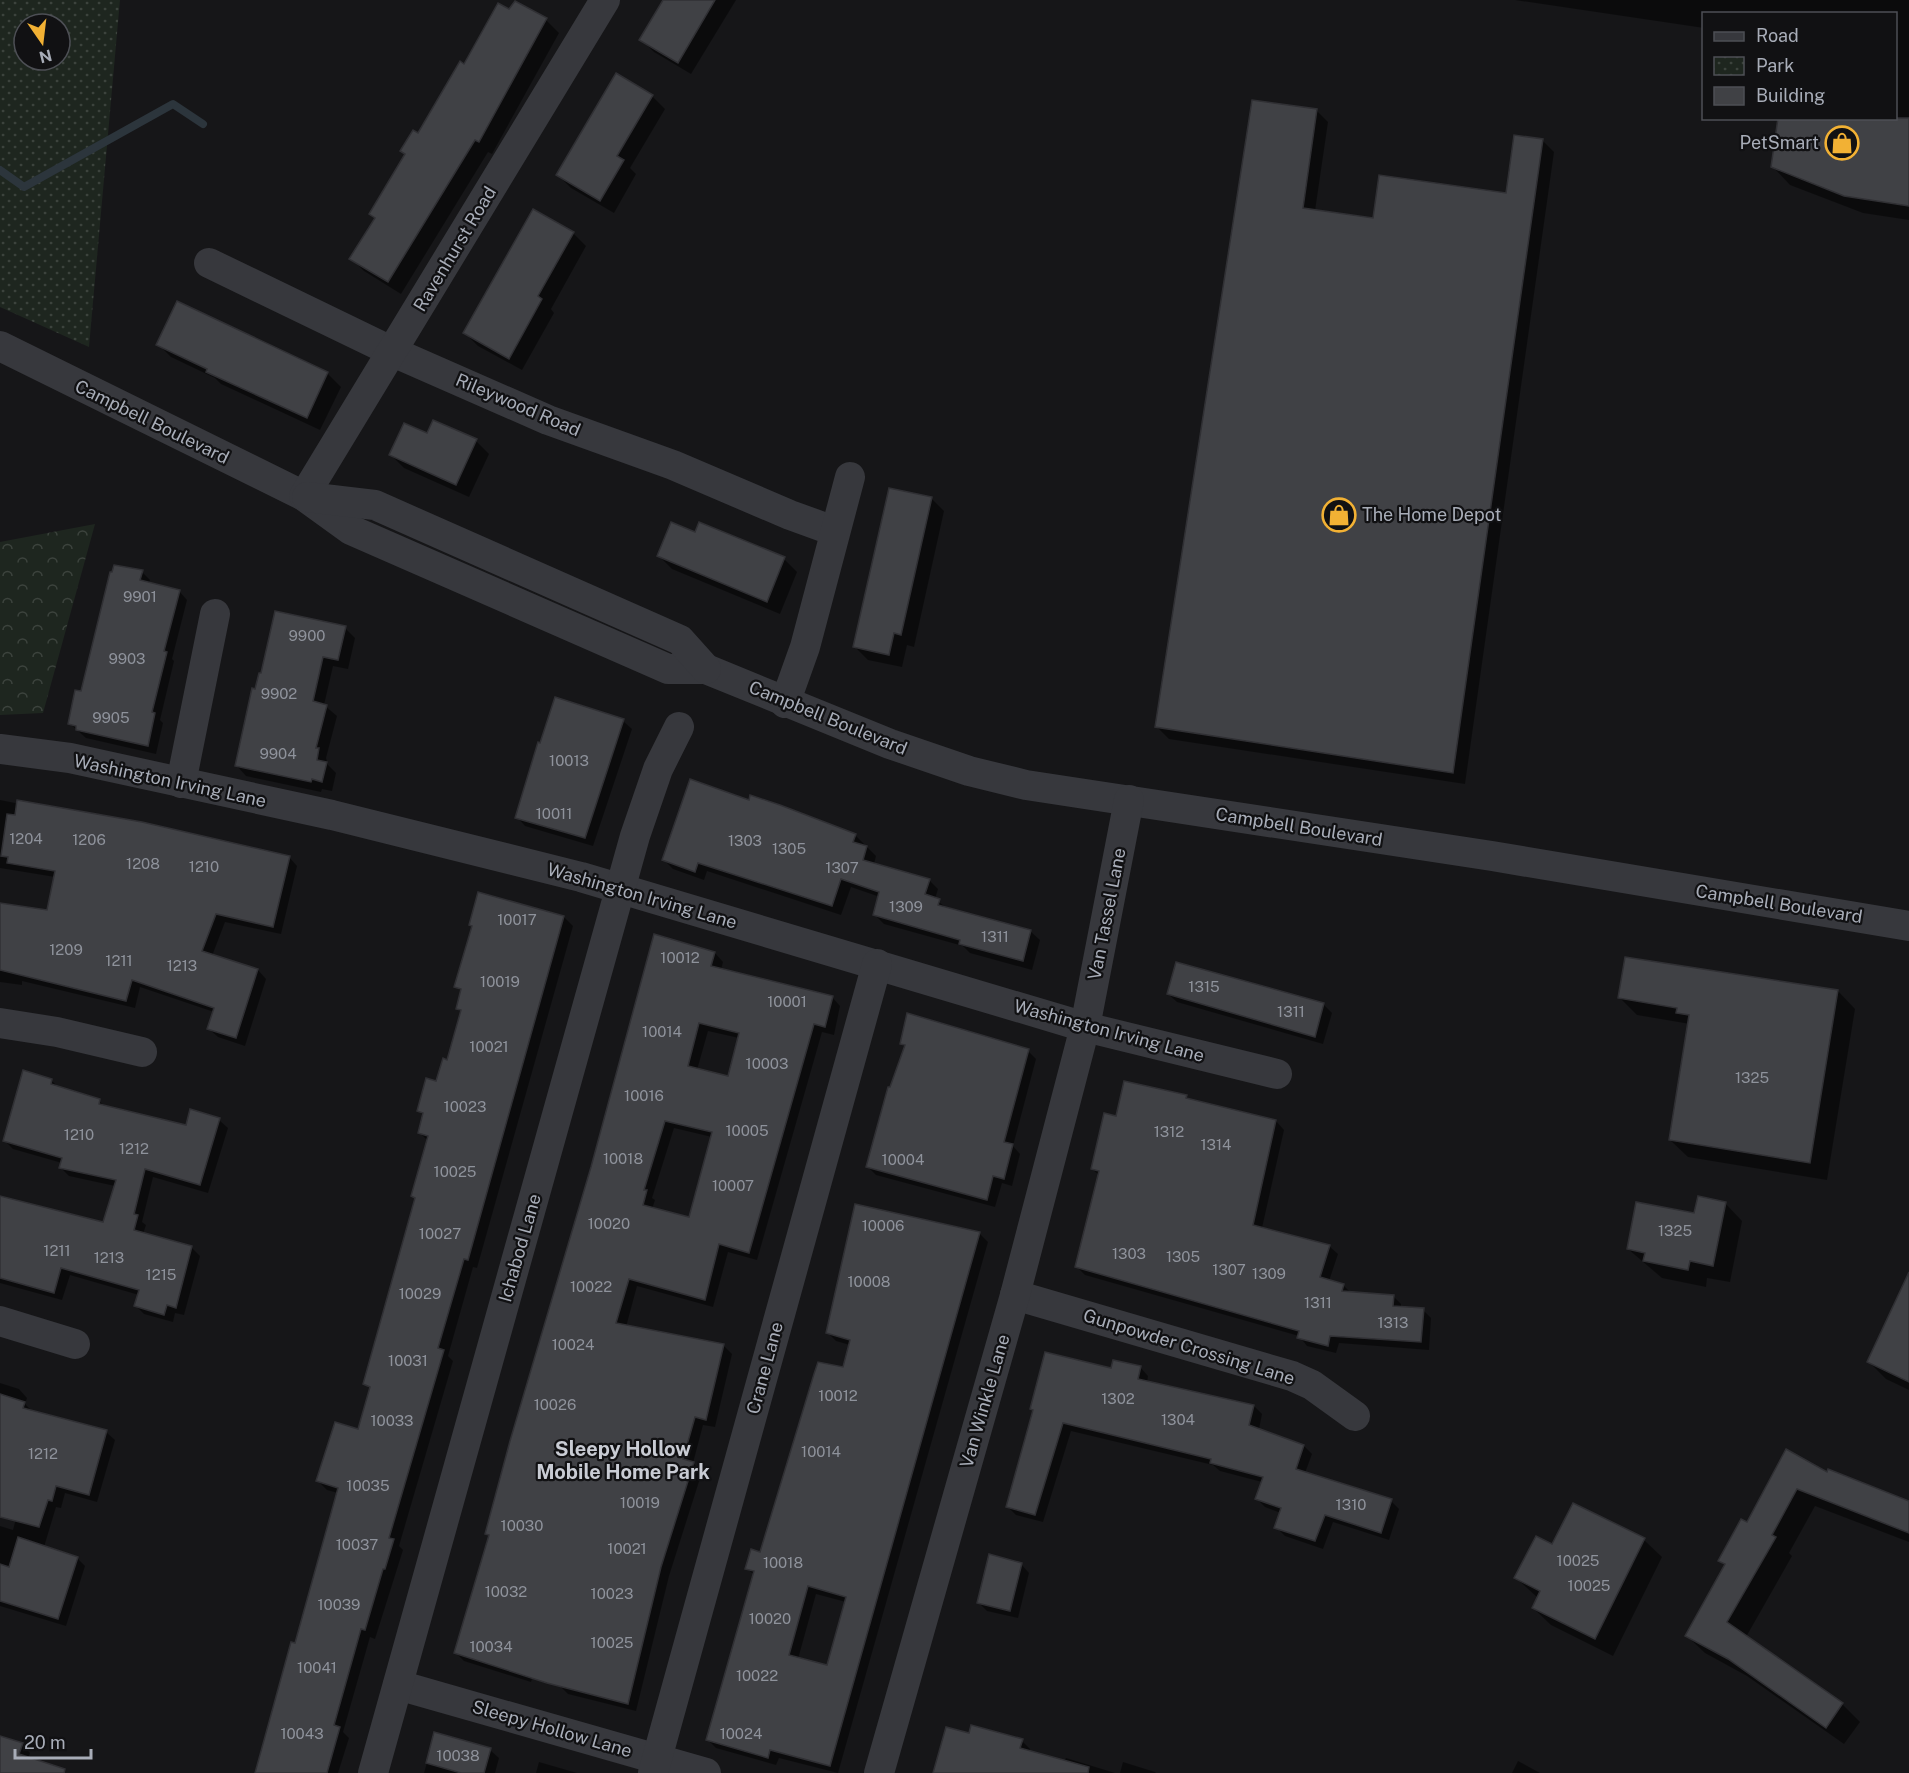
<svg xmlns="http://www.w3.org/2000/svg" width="1909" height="1773" font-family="'Public Sans',sans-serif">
  <defs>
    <pattern id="forest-crowns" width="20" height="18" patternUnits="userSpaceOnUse" patternTransform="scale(1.5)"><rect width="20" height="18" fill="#1e261f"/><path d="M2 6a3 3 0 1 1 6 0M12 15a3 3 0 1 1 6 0" fill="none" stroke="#3c433d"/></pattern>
    <pattern id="park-dots" width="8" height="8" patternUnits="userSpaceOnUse" patternTransform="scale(1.5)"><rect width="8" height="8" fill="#1e261f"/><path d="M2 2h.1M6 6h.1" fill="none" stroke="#3c433d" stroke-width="1.8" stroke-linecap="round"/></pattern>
  </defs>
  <rect width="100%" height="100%" fill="#161618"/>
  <path fill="url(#forest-crowns)" d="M95,524L43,713L0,715V542Z"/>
  <path fill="url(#park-dots)" fill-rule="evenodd" d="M0,0H120L89,347L0,307ZM24,24H60V60H24Z"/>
  <g fill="#0007" fill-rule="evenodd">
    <path d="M664,0H736L691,74L654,52L641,39Z"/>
    <path d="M1515,0H1909V220L1863,213L1790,185L1773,167L1896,118V14H1704V28Z"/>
    <path d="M515,3L546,20L559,33L492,154L488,152L401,294L364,271L351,258L376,219L370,214L419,135L465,66Z"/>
    <path d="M652,96L665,109L630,168L636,174L614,213L571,188L558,175Z"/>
    <path d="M1316,110L1328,122L1315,211L1374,219L1508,194L1542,140L1554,152L1465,784L1169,739L1157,727Z"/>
    <path d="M573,233L586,246L551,309L554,313L522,370L478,346L465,333Z"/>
    <path d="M177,303L328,374L341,387L320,430L221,384L215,378L171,357L158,344Z"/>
    <path d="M428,435L476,441L489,454L469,497L404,468L391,455Z"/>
    <path d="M931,498L944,511L914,647L907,645L902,667L868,660L855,647Z"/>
    <path d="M695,534L784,559L797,572L780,614L672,569L659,556Z"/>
    <path d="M142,572L150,580L149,584L179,591L187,600L172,659L174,661L160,720L163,723L156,754L86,738L69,723Z"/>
    <path d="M345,628L355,638L348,669L333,666L324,705L337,716L326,758L328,765L336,773L332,791L322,789L321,792L246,776L236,765L256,691Z"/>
    <path d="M623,721L632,729L593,846L525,826L517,817Z"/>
    <path d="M0,800L289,857L297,866L281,934L225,922L212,956L258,970L266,979L245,1046L218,1037L209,1029L214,1012L140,987L135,1008L22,981V985L0,982V904L48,912L55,877L0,868Z"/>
    <path d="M855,835L876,856L874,864L929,880L938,889L935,899L948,909L1030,931L1040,940L1032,970L970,953L963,946L884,924L875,915L880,897L851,887L841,915L707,871L704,880L673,869L664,860Z"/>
    <path d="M564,917L573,926L477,1268L473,1267L448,1356L453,1361L399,1546L403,1550L375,1639L370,1637L343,1732L349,1738L338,1773H255L296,1645L338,1493L327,1490L317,1480L359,1431L371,1390L365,1384L416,1200L412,1196L428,1141L420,1133L423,1116L419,1111L448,1061L462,1013L458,1009L462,992L456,986L473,927L470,925Z"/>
    <path d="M715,953L723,962L721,970L832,997L840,1006L834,1035L822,1032L757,1260L728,1252L713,1307L637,1286L626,1327L723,1345L732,1354L715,1427L703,1425L693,1463L702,1472L669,1576L636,1711L568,1694L560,1686L542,1646L531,1682L464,1661L455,1652L490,1537L487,1534ZM708,1031L739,1038L729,1078L697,1070ZM674,1128L712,1137L690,1219L652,1209L655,1200L652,1198Z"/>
    <path d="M1838,991L1855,1009L1827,1180L1688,1157L1670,1140L1690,1024L1637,1015L1620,998Z"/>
    <path d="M1168,994L1323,1004L1332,1013L1323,1044L1177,1002Z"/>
    <path d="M901,1043L1028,1051L1036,1059L1013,1146L1020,1154L1012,1186L1002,1183L995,1207L876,1175L868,1167L905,1047Z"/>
    <path d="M51,1080L59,1088L99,1101L106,1107L187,1126L219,1120L228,1128L208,1193L153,1177L142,1222L146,1225L143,1234L191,1247L200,1256L184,1315L175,1313L173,1322L144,1314L136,1306L139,1295L70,1275L62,1300L0,1283V1196L104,1224L115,1186L69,1176L61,1168L62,1163L13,1149L4,1140Z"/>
    <path d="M1186,1096L1190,1101L1276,1121L1284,1130L1262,1228L1329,1246L1338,1254L1329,1281L1343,1285L1351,1293L1393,1296L1401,1304V1308L1423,1310L1431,1318L1429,1350L1339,1343L1336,1353L1307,1346L1299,1336L1085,1275L1077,1267L1100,1176L1092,1169L1117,1118Z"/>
    <path d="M1725,1203L1742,1221L1730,1282L1707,1278L1706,1287L1662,1278L1628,1249Z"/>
    <path d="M979,1233L988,1242L838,1773L779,1758L776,1765L716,1748L708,1740L755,1576L747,1568L761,1554L844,1368L850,1345L836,1341L828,1333ZM816,1594L846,1602L828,1667L798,1659Z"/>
    <path d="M1909,1298V1390L1886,1379L1869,1362Z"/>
    <path d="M1140,1367L1148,1376L1147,1383L1254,1406L1262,1414L1259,1429L1304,1446L1312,1454L1305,1473L1391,1501L1399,1509L1389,1540L1333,1522L1323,1549L1285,1536L1276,1527L1281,1513L1265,1507L1257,1499L1262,1482L1220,1471L1213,1465L1071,1431L1043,1522L1016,1515L1007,1506L1035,1412L1112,1370Z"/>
    <path d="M0,1383L19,1389L27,1398L25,1404L34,1413L106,1432L115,1440L97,1502L65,1493L61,1508L56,1507L44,1547L77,1558L85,1566L66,1626L0,1606V1526L13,1530L26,1479L0,1471Z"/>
    <path d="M1786,1451L1828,1474L1909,1502V1542L1815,1506L1789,1553L1792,1556L1746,1637L1842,1704L1860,1722L1844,1744L1747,1676L1705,1653L1687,1636L1725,1566L1720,1560L1747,1524Z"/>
    <path d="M1644,1540L1662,1557L1613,1656L1551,1625L1533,1608L1538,1598L1516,1578L1553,1546Z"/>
    <path d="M1021,1564L1029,1573L1018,1618L987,1611L978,1602Z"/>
    <path d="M435,1734L490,1750L499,1758L495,1773H424Z"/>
    <path d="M970,1735L1022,1741L1030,1749L1029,1752L1064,1761L1066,1758L1115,1773H934Z"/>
    <path d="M22,1744L30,1753L28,1758L37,1773H0V1745Z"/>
    <path d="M1518,1761L1540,1773H1512Z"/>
    <path d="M539,1762L577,1773H536Z"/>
    <path d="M1123,1762L1155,1772L1156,1773H1120Z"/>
  </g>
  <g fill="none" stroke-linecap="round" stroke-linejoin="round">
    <path stroke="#2c353c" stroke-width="8" d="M0,170L24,187L173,104L203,124"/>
  </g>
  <g fill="#404145" stroke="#303034" stroke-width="1.5" fill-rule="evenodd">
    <path d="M663,0H715L678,63L639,40Z"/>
    <path d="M515,1L547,18L479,142L475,140L388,282L349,259L375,218L369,214L405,154L400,151L413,130L418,133L460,61L464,64L498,3L509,9Z"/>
    <path d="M616,73L653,95L617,156L624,160L600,201L556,175Z"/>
    <path d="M1252,100L1317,109L1303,208L1373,218L1379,175L1506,193L1514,135L1543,139L1453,773L1155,727Z"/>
    <path d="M1778,118H1909V206L1844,196L1771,167Z"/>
    <path d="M533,209L574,232L538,296L542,299L509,359L463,333Z"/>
    <path d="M177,301L328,372L307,418L206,372L207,369L156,345Z"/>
    <path d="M433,420L477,439L456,485L389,455L404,423L427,433Z"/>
    <path d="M889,488L932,497L901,635L894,633L889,655L853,647Z"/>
    <path d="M671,522L695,532L699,522L785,557L767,602L657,556Z"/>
    <path d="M114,565L143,570L140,580L180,590L164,651L167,652L152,712L155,713L148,746L76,730V726L68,724L75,690L81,691L110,572H112Z"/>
    <path d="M275,611L346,626L338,660L323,657L313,701L327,705L316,748H319L317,760L327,762L322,782L312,779L311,782L235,766L252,688L255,689L259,673H261Z"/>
    <path d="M555,697L624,719L585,838L515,818L538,742L540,743Z"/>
    <path d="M690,779L749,800L750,795L780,805L856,834L853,842L867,846L863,860L930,879L925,894L940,899L938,905L1031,930L1023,961L959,944L960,940L873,915L879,892L841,879L832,906L698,863L695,872L662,860Z"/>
    <path d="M17,800L142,822L290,856L273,927L216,914L202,951L258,969L236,1038L207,1029L214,1008L132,980L126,1001L0,970V903L47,910L55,871L7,863L8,857L1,856L7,814L15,815Z"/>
    <path d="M478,892L564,916L468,1260L464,1259L438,1348L444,1350L389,1538L394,1539L385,1569H383L365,1630L361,1629L334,1725L340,1727L327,1773H255L291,1642L295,1643L338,1488L316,1481L335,1422L358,1429L370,1387L363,1384L415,1198L411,1196L428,1136L418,1133L423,1113L417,1111L426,1078L436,1081L443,1058L447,1060L461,1010L456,1009L461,989L454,987L472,926L469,925Z"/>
    <path d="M654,934L715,952L711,966L833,996L825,1027L814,1024L749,1253L719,1244L705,1300L629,1279L616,1323L724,1344L706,1420L695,1417L683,1459L694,1462L661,1567L628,1704L547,1683L454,1653L489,1535L485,1534L510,1441L591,1167ZM699,1023L739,1033L728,1076L688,1066ZM665,1121L712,1132L689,1217L643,1205L647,1190H644Z"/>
    <path d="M1625,957L1838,990L1810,1163L1669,1140L1689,1015L1676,1013L1677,1008L1618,998Z"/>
    <path d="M1176,962L1324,1003L1315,1037L1167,994Z"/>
    <path d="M907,1013L1029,1049L1004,1142L1013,1144L1004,1179L993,1176L987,1200L866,1167L888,1087H890L905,1045L900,1044Z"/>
    <path d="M23,1070L52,1079L51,1084L100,1099L99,1104L186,1125L190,1109L220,1118L200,1185L145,1169L134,1214L138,1215L134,1230L192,1246L176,1308L167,1305L164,1315L134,1306L139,1290L61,1268L54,1293L0,1278V1196L103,1222L116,1180L59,1168L62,1158L3,1141Z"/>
    <path d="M1124,1081L1187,1095L1186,1098L1276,1120L1253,1225L1330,1245L1320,1277L1344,1284L1342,1291L1394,1295L1393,1306L1424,1308L1421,1342L1330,1336L1328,1346L1297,1338L1299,1331L1075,1267L1099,1171L1091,1169L1104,1113L1116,1116Z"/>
    <path d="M1698,1196L1726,1202L1713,1266L1690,1261L1688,1270L1643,1261L1645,1253L1627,1249L1636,1202L1694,1213Z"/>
    <path d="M855,1204L980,1232L830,1766L770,1750L768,1758L706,1740L754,1571L745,1569L751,1549L760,1552L814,1374L818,1362L843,1367L850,1340L826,1333ZM808,1586L846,1597L827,1665L789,1655Z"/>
    <path d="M1909,1272V1382L1867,1362Z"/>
    <path d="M1045,1352L1111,1368L1113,1360L1141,1366L1138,1379L1254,1405L1249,1425L1304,1445L1296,1469L1392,1499L1381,1533L1325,1515L1315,1541L1274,1528L1281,1508L1255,1499L1263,1477L1210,1463L1211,1459L1063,1423L1035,1515L1006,1507L1033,1410L1030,1409Z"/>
    <path d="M0,1394L25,1402L23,1408L107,1430L89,1495L56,1486L52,1501L48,1500L39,1527L0,1517Z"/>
    <path d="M1786,1449L1827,1472L1828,1469L1909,1501V1533L1797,1489L1772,1535L1776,1537L1727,1622L1843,1703L1826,1728L1728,1659L1685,1636L1725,1564L1718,1561L1741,1519L1747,1522Z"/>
    <path d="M1573,1503L1645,1538L1595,1639L1532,1608L1540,1591L1514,1578L1536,1536L1552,1544Z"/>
    <path d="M18,1537L78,1557L58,1619L0,1601V1564L9,1567Z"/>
    <path d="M989,1554L1022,1563L1010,1611L977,1603Z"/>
    <path d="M971,1725L1023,1739L1020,1748L1089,1767L1088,1773H933L946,1727L969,1733Z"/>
    <path d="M434,1732L491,1748L484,1773H461L426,1763Z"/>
    <path d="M0,1736L23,1743L19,1754L65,1769L64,1773H0Z"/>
  </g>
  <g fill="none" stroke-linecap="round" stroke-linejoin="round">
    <g stroke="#37383d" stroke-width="30">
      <path d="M209,263L393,352L548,420L673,465L790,515L834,531"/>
      <path d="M0,346L304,496L351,530L668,669H706L890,744L969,771L1026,785L1492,856L1909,926"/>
      <path d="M304,496L605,0"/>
      <path d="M307,497L375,505L680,640L706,669"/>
      <path d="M785,703L805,647L850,477"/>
      <path d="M0,749L70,758L332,815L581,877L1085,1027L1277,1074"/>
      <path d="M181,783L215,614"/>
      <path d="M0,1023L57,1032L142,1052"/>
      <path d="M1015,1295L1292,1376L1312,1385L1355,1416"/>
      <path d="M0,1321L75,1344"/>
      <path d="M398,1685L706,1773"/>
      <path d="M373,1773L635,836L658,769L679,727"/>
      <path d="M653,1773L877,964"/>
      <path d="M879,1773L1015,1295L1085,1027L1129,800"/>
    </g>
  </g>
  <defs>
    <g id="shop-ring" transform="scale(1.725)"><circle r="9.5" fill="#111113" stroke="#f2b134" stroke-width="1.5"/><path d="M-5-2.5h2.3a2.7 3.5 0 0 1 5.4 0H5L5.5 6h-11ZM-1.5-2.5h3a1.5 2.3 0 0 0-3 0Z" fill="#f2b134"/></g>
  </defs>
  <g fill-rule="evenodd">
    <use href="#shop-ring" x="1842" y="143"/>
    <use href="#shop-ring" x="1339" y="515"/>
  </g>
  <g text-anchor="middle" stroke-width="4.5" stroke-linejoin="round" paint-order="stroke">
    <g font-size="15" fill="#8e929b">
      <text x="140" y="602">9901</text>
      <text x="307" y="641">9900</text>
      <text x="127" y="664">9903</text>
      <text x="279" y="699">9902</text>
      <text x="111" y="723">9905</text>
      <text x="278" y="759">9904</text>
      <text x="569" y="766">10013</text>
      <text x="554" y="819">10011</text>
      <text x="26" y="844">1204</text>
      <text x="89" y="845">1206</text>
      <text x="745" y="846">1303</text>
      <text x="789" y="854">1305</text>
      <text x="143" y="869">1208</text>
      <text x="204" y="872">1210</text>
      <text x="842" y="873">1307</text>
      <text x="906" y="912">1309</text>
      <text x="517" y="925">10017</text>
      <text x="995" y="942">1311</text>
      <text x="66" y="955">1209</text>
      <text x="680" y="963">10012</text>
      <text x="119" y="966">1211</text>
      <text x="182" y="971">1213</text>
      <text x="500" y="987">10019</text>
      <text x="1204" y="992">1315</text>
      <text x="787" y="1007">10001</text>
      <text x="1291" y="1017">1311</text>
      <text x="662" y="1037">10014</text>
      <text x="489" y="1052">10021</text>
      <text x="767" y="1069">10003</text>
      <text x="1752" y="1083">1325</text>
      <text x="644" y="1101">10016</text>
      <text x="465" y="1112">10023</text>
      <text x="747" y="1136">10005</text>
      <text x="1169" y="1137">1312</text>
      <text x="79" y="1140">1210</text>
      <text x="1216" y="1150">1314</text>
      <text x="134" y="1154">1212</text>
      <text x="623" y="1164">10018</text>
      <text x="903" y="1165">10004</text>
      <text x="455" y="1177">10025</text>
      <text x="733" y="1191">10007</text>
      <text x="609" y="1229">10020</text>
      <text x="883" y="1231">10006</text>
      <text x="1675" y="1236">1325</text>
      <text x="440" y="1239">10027</text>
      <text x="57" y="1256">1211</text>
      <text x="1129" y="1259">1303</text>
      <text x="1183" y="1262">1305</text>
      <text x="109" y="1263">1213</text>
      <text x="1229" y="1275">1307</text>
      <text x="1269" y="1279">1309</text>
      <text x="161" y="1280">1215</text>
      <text x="869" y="1287">10008</text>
      <text x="591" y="1292">10022</text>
      <text x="420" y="1299">10029</text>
      <text x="1318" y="1308">1311</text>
      <text x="1393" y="1328">1313</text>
      <text x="573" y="1350">10024</text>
      <text x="408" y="1366">10031</text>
      <text x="838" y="1401">10012</text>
      <text x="1118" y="1404">1302</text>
      <text x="555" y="1410">10026</text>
      <text x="1178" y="1425">1304</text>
      <text x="392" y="1426">10033</text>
      <text x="821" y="1457">10014</text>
      <text x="43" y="1459">1212</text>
      <text x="368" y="1491">10035</text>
      <text x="640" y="1508">10019</text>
      <text x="1351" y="1510">1310</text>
      <text x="522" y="1531">10030</text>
      <text x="357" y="1550">10037</text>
      <text x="627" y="1554">10021</text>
      <text x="1578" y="1566">10025</text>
      <text x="783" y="1568">10018</text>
      <text x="1589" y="1591">10025</text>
      <text x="506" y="1597">10032</text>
      <text x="612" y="1599">10023</text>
      <text x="339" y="1610">10039</text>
      <text x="770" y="1624">10020</text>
      <text x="612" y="1648">10025</text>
      <text x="491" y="1652">10034</text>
      <text x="317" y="1673">10041</text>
      <text x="757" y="1681">10022</text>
      <text x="302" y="1739">10043</text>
      <text x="741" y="1739">10024</text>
      <text x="458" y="1761">10038</text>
    </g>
    <g font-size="18" fill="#a8adb8" stroke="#111113" text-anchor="end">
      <text x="1819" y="149">PetSmart</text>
      <text x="1362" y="521" text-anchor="start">The Home Depot</text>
    </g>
    <g font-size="18" fill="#a8adb8" stroke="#111113">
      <text transform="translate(455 249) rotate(-59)" y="6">Ravenhurst Road</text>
      <text transform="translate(518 405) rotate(23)" y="6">Rileywood Road</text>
      <text transform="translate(152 422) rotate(26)" y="6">Campbell Boulevard</text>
      <text transform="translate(828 718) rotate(22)" y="6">Campbell Boulevard</text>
      <text transform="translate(170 781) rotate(12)" y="6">Washington Irving Lane</text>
      <text transform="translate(1299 827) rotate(9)" y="6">Campbell Boulevard</text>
      <text transform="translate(642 896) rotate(16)" y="6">Washington Irving Lane</text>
      <text transform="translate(1779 904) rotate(9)" y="6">Campbell Boulevard</text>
      <text transform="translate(1107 914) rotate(-79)" y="6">Van Tassel Lane</text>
      <text transform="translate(1109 1031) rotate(15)" y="6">Washington Irving Lane</text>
      <text transform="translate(520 1248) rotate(-74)" y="6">Ichabod Lane</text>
      <text transform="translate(1189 1347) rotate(17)" y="6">Gunpowder Crossing Lane</text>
      <text transform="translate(765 1368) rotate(-75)" y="6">Crane Lane</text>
      <text transform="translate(985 1401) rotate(-74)" y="6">Van Winkle Lane</text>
      <text transform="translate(552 1729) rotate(16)" y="6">Sleepy Hollow Lane</text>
    </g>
    <g font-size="20" font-weight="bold" fill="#c9ccd4" stroke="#111113">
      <text x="623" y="1456">Sleepy Hollow<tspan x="623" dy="23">Mobile Home Park</tspan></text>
    </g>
  </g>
  <rect x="1702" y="12" width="195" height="108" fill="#111113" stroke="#4d4f55" stroke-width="1.5"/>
  <rect x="1714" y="32" width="30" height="9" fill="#37383d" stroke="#4d4f55" stroke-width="1.5"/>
  <text x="1756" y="42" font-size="18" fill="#a8adb8">Road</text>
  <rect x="1714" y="57" width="30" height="18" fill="url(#park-dots)" stroke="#4d4f55" stroke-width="1.5"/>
  <text x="1756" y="72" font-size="18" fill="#a8adb8">Park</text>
  <rect x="1714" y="87" width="30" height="18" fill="#404145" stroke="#4d4f55" stroke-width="1.5"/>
  <text x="1756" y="102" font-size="18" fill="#a8adb8">Building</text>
  <g transform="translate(42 42) rotate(166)"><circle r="28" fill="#111113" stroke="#4d4f55" stroke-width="1.5"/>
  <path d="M0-4.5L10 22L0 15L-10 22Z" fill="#f2b134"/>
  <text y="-9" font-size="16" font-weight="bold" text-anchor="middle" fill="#a8adb8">N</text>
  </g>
  <path d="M15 1749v9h76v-9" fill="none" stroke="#a8adb8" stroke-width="3"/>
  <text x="24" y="1749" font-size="18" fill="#a8adb8" stroke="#111113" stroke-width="4.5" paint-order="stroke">20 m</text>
</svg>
